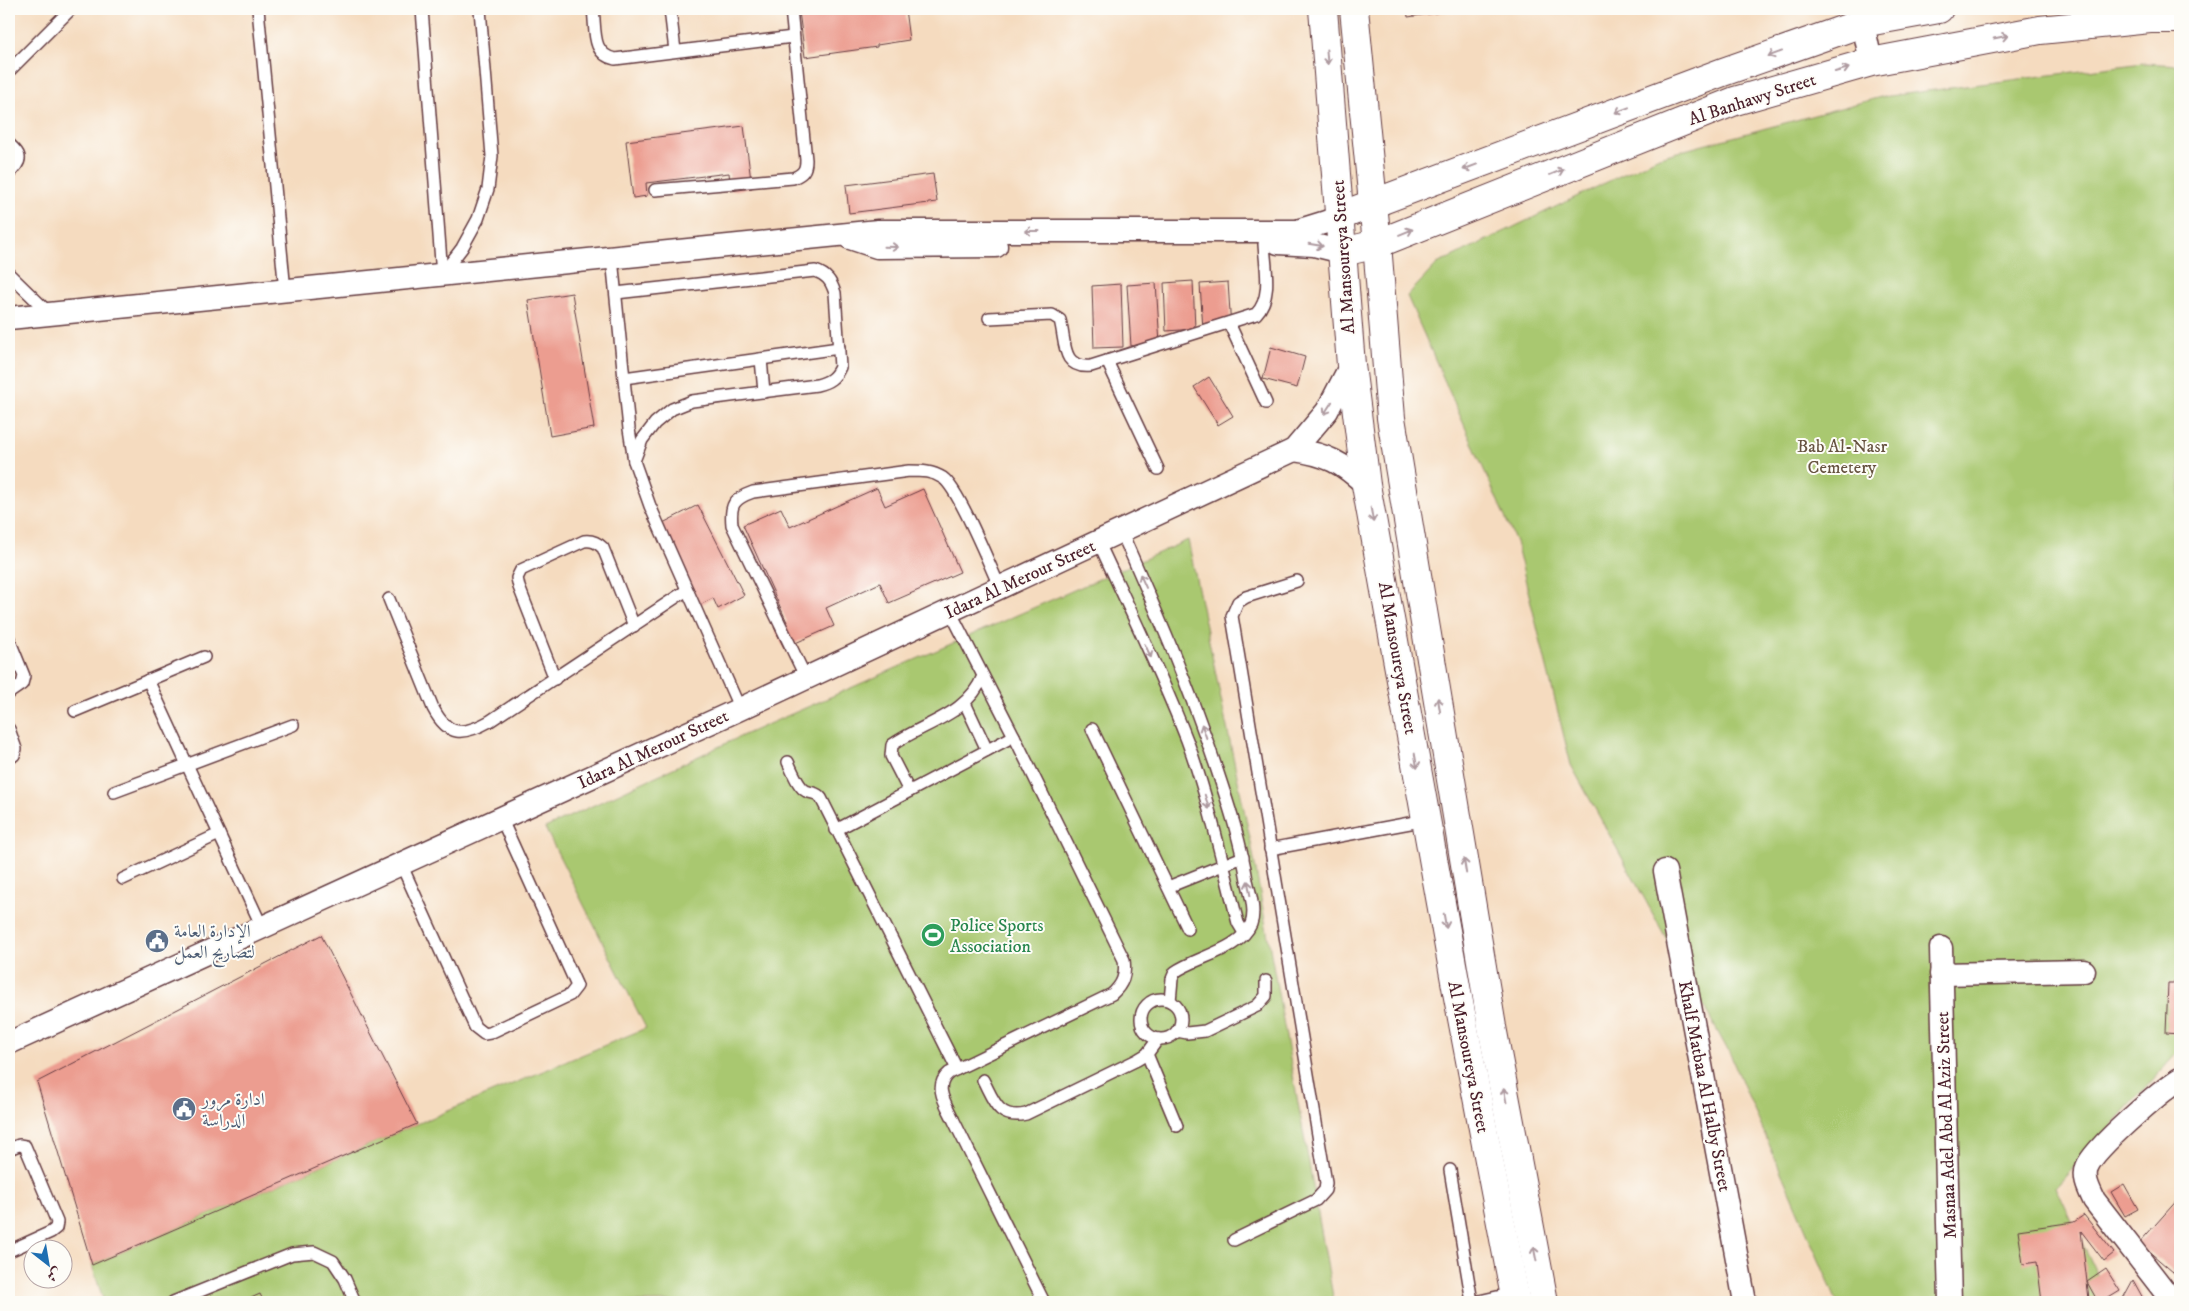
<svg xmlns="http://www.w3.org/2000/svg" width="2189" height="1311" font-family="'IM FELL DW Pica',Amiri,serif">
  <rect width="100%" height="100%" fill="#fdfcf7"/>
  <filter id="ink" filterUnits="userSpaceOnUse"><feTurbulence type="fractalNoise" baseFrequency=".02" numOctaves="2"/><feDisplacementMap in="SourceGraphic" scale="10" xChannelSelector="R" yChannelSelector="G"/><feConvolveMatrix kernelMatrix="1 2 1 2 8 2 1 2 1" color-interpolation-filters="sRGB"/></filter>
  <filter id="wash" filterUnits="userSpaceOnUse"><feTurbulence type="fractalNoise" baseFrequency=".0096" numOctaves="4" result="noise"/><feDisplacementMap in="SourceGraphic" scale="20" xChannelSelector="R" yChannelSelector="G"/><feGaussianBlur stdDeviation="1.12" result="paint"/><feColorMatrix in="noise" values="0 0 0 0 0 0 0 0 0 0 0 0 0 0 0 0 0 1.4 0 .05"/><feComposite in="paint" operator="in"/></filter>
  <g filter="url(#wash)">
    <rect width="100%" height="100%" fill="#f5dbbf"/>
    <g fill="#a9c870" stroke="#7a744e">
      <path d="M2143,63L2180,65V1052L2177,1053L2056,1187L2108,1298L2102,1302H1837L1731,1056L1571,765L1516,542L1407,296L1437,264L1659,157L1881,97Z"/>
      <path d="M1188,540L1251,843L1334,1302H104L92,1265L417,1124L646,1028L545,828L746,734Z"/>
    </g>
    <g id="blocks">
      <g fill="#ec9d90">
        <path d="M816,9H905L909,40L877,45V47L805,57L799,11Z"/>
        <path d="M1407,9H1454V10L1408,17Z"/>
        <path d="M744,126L752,188L731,191L729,173L646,183L647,196L633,198L626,141Z"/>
        <path d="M933,174L937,202L849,213L846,185Z"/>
        <path d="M1193,281L1195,329L1166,331L1164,283Z"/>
        <path d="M1228,282L1231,328L1203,329L1200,284Z"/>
        <path d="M1156,283L1160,344L1131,346L1127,285Z"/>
        <path d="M1121,284L1123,347L1094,348L1092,286Z"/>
        <path d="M572,293L594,428L550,436L528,300Z"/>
        <path d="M1271,347L1305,357L1297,388L1263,379Z"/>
        <path d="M1209,377L1233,416L1218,425L1194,387Z"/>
        <path d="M877,488L885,506L923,489L960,572L889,603L880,583L826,608L834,626L784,648L774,627L787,622L743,525L781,508L790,527Z"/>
        <path d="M698,505L744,595L718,609L713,598L700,605L659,525Z"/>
        <path d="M321,935L417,1124L92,1265L37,1082Z"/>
        <path d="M2168,983H2180V1034L2166,1033Z"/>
        <path d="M2124,1184L2138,1209L2125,1216L2111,1192Z"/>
        <path d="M2180,1197V1278L2139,1243Z"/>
        <path d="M2084,1215L2114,1253L2104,1261L2081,1231L2089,1299L2093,1298V1302H2042L2037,1262L2023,1264L2018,1230L2074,1222Z"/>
        <path d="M2106,1269L2120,1291L2102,1302H2098L2087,1282Z"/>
        <path d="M2133,1280L2144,1300L2143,1302H2121Z"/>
        <path d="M260,1294L264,1302H242Z"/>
      </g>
    </g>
  </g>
  <g filter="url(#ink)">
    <use href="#blocks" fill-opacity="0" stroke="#643b41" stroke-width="1"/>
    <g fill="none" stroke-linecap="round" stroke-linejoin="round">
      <g stroke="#643b41" stroke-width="14">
        <g id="lane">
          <path d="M258,9L285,291"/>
          <path d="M422,9L442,275"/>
          <path d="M593,9C596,30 591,54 615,59L793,37"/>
          <path d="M670,9L675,51"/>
          <path d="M9,71L71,9"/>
          <path d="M9,144C23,157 22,160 9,174"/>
          <path d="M655,190L793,178C803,174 806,170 806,160L791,9"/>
          <path d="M612,258L629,429L634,461L650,506L740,709"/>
          <path d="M443,273L462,248L478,219L488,189L492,156L480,9"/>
          <path d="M9,274L49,313"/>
          <path d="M616,293L815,271C827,275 831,281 835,293L840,367C835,378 829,382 817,385L692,401L672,409L655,423L642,440L634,461"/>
          <path d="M989,318L1052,315L1060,320C1066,342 1061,369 1091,366L1256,314C1273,297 1265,266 1264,244"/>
          <path d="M1229,323L1266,403"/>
          <path d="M761,359L764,392"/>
          <path d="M1107,361L1158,469"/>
          <path d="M624,378L839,348"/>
          <path d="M1121,531C1156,610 1190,688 1217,770C1229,806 1241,843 1247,880C1250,893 1256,911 1251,924C1240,950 1196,957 1175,972L1172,979L1170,1001"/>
          <path d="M1099,543C1129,608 1161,673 1187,740C1209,800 1222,862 1238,923L1244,933"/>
          <path d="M389,599L433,708C448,737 463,736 490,721L687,590"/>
          <path d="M950,611L1014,736L1124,960C1126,975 1123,984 1112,994L949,1073C932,1087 947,1105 954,1121L1044,1302"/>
          <path d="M9,639L24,676L22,684L9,693"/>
          <path d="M806,678L732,525C730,505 733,499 753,492L909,471C922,471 932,471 943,478C959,489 990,566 1000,588"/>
          <path d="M555,679L519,587L517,578L521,570L584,541C592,540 597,542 603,548L634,626"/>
          <path d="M148,680L262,927"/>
          <path d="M965,703L987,750"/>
          <path d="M75,711L204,657"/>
          <path d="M9,729L16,749L14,755L9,759"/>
          <path d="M1092,729L1188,929"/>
          <path d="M788,762C792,770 798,787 806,791C813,794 817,792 821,798L957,1069"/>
          <path d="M909,791L891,756L892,745C923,723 968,715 983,676"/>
          <path d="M114,792L293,725"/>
          <path d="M836,830L1014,736"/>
          <path d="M1270,849L1426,820"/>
          <path d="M401,864L475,1027L484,1034L490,1033L570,995L577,986L501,818"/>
          <path d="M123,879L219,834"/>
          <path d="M1168,887L1243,857"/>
          <circle cx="1161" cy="1019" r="20"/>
          <path d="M1177,1031L1187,1033L1205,1031L1257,1006L1266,996V981"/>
          <path d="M1147,1054L1177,1126"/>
          <path d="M983,1080C994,1101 998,1120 1026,1114L1137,1060L1147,1054L1158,1039"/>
          <path d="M9,1149L19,1145L25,1146L57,1222L56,1228L51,1232L9,1251"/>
          <path d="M1450,1170L1472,1302"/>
          <path d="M1234,1240L1316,1200L1325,1190L1326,1183L1232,616L1238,602L1246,597L1297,581"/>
          <path d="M173,1302L292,1254L314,1252L333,1261L345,1279L355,1302"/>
          <path d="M1475,1302L1514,1293"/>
        </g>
      </g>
      <g stroke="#643b41" stroke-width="25">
        <g id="street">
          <path d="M1860,9L1871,62"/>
          <path d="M850,238L877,247L996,246"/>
          <path d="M1278,243L1314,245L1343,252"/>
          <path d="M9,318L878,231H1297L1326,222L1340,216"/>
          <path d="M1294,450C1326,454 1343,463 1366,485"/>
          <path d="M1665,871L1745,1302"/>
          <path d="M1941,948L1950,1302"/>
          <path d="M1941,974L2084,971"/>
          <path d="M9,1043L740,709L1294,450L1327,411L1351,365"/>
          <path d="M2173,1302L2094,1200C2089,1189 2083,1179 2087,1167C2094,1148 2162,1090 2180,1079"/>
        </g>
      </g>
      <g stroke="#643b41" stroke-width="30">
        <g id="secondary">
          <path d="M1340,216L1723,72L1862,23L1939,9"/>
          <path d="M1343,252L1377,244L1735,101L1871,62L2040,30L2150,19H2180"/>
        </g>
      </g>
      <g stroke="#643b41" stroke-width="30">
        <g id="primary">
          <path d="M1323,9L1351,365L1366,485L1457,992L1516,1302"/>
          <path d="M1354,9L1377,244L1391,418L1492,1027L1544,1302"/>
        </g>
      </g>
      <use href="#lane" stroke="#fff" stroke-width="11"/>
      <use href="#street" stroke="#fff" stroke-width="22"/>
      <use href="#secondary" stroke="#fff" stroke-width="28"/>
      <use href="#primary" stroke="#fff" stroke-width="28"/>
    </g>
    <defs><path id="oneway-shaft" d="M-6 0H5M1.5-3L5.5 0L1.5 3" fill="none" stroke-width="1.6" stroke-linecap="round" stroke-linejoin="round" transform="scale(1.25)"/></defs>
    <g stroke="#ae9aa0">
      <use href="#oneway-shaft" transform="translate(2001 37) rotate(-11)"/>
      <use href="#oneway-shaft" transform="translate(1775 54) rotate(160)"/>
      <use href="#oneway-shaft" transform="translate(1327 57) rotate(85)"/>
      <use href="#oneway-shaft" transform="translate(1842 70) rotate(-16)"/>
      <use href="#oneway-shaft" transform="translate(1622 110) rotate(159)"/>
      <use href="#oneway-shaft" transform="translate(1470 167) rotate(159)"/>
      <use href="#oneway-shaft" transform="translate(1557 172) rotate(-22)"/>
      <use href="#oneway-shaft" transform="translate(1032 231) rotate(180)"/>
      <use href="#oneway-shaft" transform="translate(1406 232) rotate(-22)"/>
      <use href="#oneway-shaft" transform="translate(1316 245) rotate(9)"/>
      <use href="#oneway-shaft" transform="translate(891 247) rotate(1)"/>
      <use href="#oneway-shaft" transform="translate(1328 408) rotate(123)"/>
      <use href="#oneway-shaft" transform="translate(1372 515) rotate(80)"/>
      <use href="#oneway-shaft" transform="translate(1143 581) rotate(-114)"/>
      <use href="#oneway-shaft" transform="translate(1148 651) rotate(65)"/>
      <use href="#oneway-shaft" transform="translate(1439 705) rotate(-99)"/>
      <use href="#oneway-shaft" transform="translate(1204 731) rotate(-109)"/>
      <use href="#oneway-shaft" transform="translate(1416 761) rotate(80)"/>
      <use href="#oneway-shaft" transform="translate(1207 802) rotate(73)"/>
      <use href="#oneway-shaft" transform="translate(1465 866) rotate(-99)"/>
      <use href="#oneway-shaft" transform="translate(1249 888) rotate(-100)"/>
      <use href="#oneway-shaft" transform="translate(1445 921) rotate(80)"/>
      <use href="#oneway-shaft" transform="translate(1505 1095) rotate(-101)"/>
      <use href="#oneway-shaft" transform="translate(1535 1254) rotate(-101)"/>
    </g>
  </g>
  <defs>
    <g id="stadium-disc" transform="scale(1.25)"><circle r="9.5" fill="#2e9e5b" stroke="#fdfcf7"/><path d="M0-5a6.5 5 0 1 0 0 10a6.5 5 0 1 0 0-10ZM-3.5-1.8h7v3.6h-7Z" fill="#fff"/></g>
    <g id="civic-disc" transform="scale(1.25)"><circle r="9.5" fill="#5c6f8a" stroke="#fdfcf7"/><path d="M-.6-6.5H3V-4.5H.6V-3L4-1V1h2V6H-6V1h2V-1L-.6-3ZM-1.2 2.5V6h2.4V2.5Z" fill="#fff"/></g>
  </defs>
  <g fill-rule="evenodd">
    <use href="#stadium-disc" x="933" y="935"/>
    <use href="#civic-disc" x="157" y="941"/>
    <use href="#civic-disc" x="184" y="1109"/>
  </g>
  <g text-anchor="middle" stroke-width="4" stroke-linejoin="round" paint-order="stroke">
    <g font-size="18" fill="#4a1f2b" stroke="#fdfcf7">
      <text transform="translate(1752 99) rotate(-18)" y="6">Al Banhawy Street</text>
      <text transform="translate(1343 257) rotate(-94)" y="6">Al Mansoureya Street</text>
      <text transform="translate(1020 579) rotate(-25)" y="6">Idara Al Merour Street</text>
      <text transform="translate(1398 658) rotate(80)" y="6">Al Mansoureya Street</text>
      <text transform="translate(653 749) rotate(-25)" y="6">Idara Al Merour Street</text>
      <text transform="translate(1469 1057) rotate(79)" y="6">Al Mansoureya Street</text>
      <text transform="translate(1705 1086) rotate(79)" y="6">Khalf Matbaa Al Halby Street</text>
      <text transform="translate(1946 1125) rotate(-92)" y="6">Masnaa Adel Abd Al Aziz Street</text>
    </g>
    <g font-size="18" fill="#665240" stroke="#fdfcf7">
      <text x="1842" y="452">Bab Al-Nasr<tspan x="1842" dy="21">Cemetery</tspan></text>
    </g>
    <g font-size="18" fill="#27864d" stroke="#fdfcf7" text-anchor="start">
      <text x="950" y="931">Police Sports<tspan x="950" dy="21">Association</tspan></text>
    </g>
    <g font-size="18" fill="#4e5e75" stroke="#fdfcf7" text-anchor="start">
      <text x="174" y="937">الإدارة العامة<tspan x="174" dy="21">لتصاريح العمل</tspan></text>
      <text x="202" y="1105">ادارة مرور<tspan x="202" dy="21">الدراسة</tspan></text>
    </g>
  </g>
  <rect width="2189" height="1311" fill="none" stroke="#fdfcf7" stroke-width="30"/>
  <g transform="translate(48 1264) rotate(149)"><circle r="24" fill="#fdfcf7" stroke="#b5a4a5"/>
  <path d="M0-4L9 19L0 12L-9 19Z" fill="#1f6fb2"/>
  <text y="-8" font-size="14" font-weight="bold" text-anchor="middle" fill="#4a1f2b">ش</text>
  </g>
</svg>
